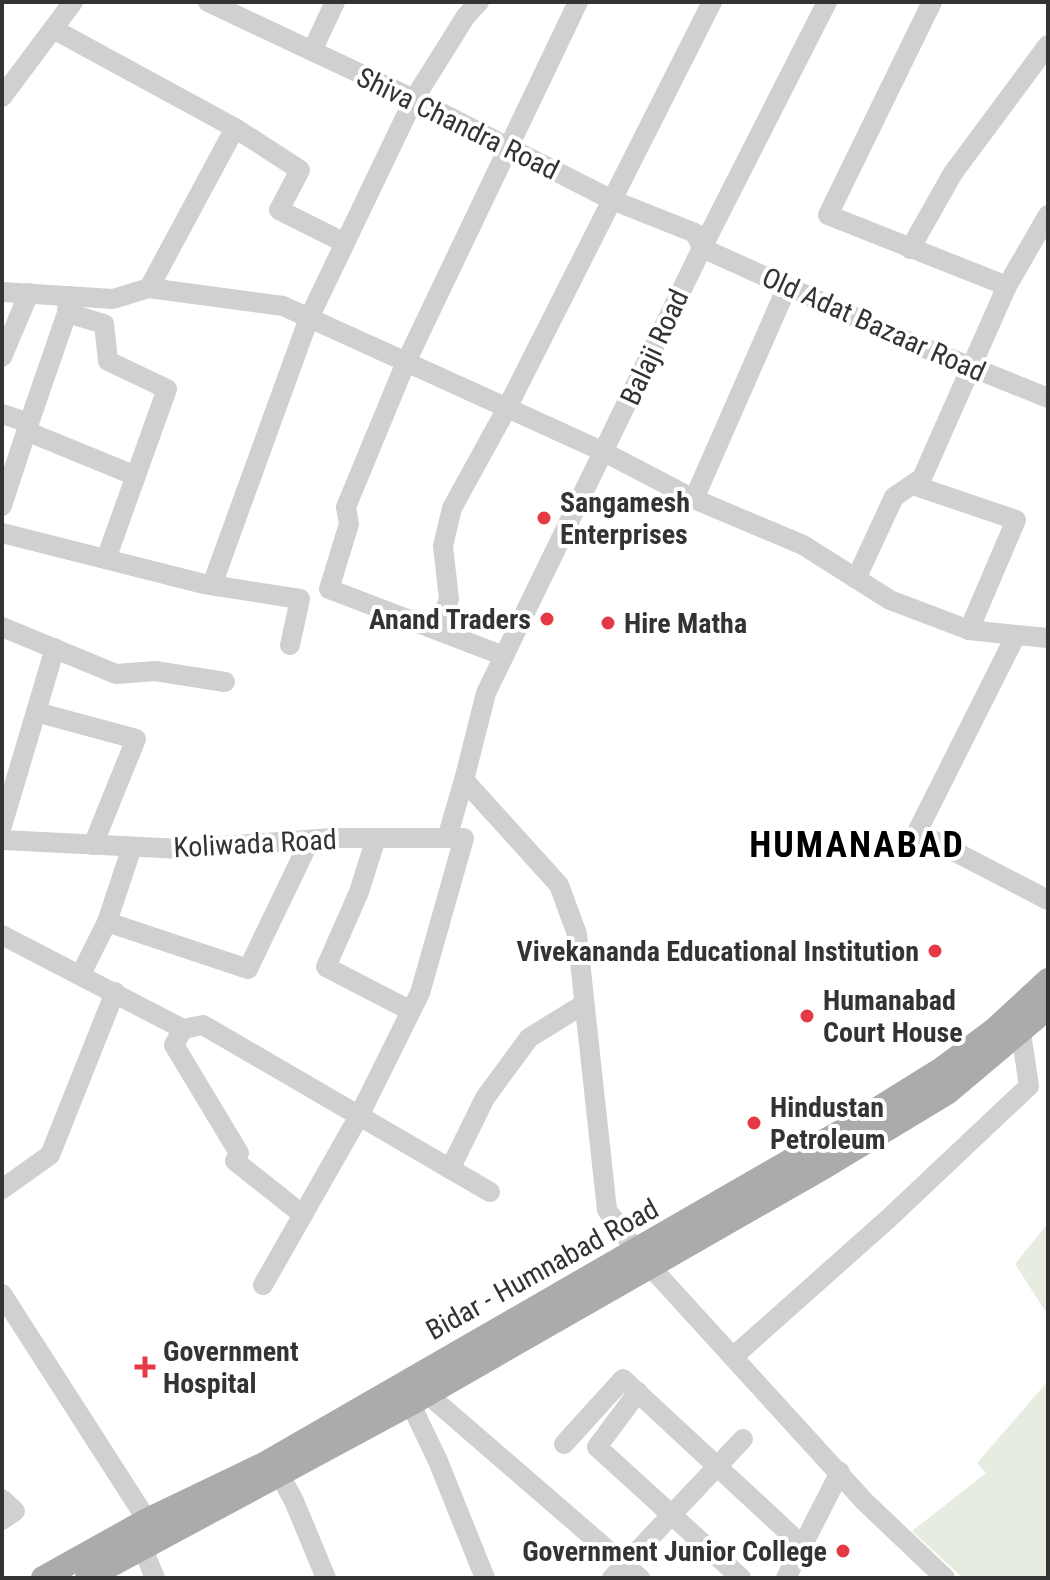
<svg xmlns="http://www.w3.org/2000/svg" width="1050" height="1580" font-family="'Roboto Condensed',sans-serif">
  <rect width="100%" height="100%" fill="#fff"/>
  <g fill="#e6ecdf">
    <path d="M1048,1223V1315L1015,1264Z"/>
    <path d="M1048,1381V1578H963L912,1531L986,1473L977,1463Z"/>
  </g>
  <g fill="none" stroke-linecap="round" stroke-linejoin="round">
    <g stroke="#d0d0d0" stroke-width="20">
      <path d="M208,2L414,99L612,200L695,233L702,248L912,343L1048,398"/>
      <path d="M827,2L702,248L486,693L464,780L559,885L577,934L607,1210L637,1252L865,1502L945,1578"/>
      <path d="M932,2L828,215L1007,286"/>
      <path d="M55,30L235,128L149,288"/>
      <path d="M312,51L335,2"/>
      <path d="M2,97L73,2"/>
      <path d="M235,128L300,170L279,210L345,243"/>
      <path d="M910,249L953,173L1048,45"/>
      <path d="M2,292L113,299L149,288L283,306L604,452L694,499L803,545L890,600L969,630L1016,635"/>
      <path d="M68,296L67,313L104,324L108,361L167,389L106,559"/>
      <path d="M2,357L29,293"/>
      <path d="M2,414L29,423L2,506"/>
      <path d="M29,423L67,313"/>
      <path d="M26,431L136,476"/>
      <path d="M913,485L1016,520L969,630"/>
      <path d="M694,499L787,287"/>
      <path d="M2,533L204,584L300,599L290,645"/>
      <path d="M856,579L894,497L922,478L1007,286L1048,215"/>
      <path d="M212,585L309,318L414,99L466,16L479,2"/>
      <path d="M2,627L116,674L155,671L225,682"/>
      <path d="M438,630L449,599L443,546L452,508L507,408L712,2"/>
      <path d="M1048,638L1016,635L917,832L1048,900"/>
      <path d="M504,656L329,589L349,524L346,507L406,362L578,2"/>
      <path d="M36,712L136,739L93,845"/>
      <path d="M2,826L55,648"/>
      <path d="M376,838L359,892L326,967L411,1011"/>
      <path d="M2,840L181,849L332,838H447L464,780"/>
      <path d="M132,847L107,922L248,969L310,840"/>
      <path d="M2,935L183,1029L203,1025L490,1192"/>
      <path d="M81,974L107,922"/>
      <path d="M183,1029L174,1045L239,1153L235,1161L303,1215"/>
      <path d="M450,1169L485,1098L529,1038L584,1004"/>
      <path d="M2,1189L50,1155L115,992"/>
      <path d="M263,1285L359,1116L420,993L464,838H447"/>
      <path d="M2,1294L147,1520"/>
      <path d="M734,1356L888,1219L1029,1086L1021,1033"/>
      <path d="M418,1386L640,1578"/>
      <path d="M404,1390L438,1461L485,1578"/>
      <path d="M638,1392L597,1447L741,1578"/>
      <path d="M564,1444L623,1379L804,1547"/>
      <path d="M273,1462L294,1501L326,1578"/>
      <path d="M2,1499L15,1511L2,1520"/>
      <path d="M137,1534L155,1578"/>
      <path d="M612,1578L743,1439"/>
      <path d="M786,1578L840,1472"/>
    </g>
    <g stroke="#ababab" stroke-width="24">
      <path d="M43,1578L147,1520L266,1463L842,1131L940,1070L995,1029L1048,980"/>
      <path d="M87,1578L412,1403L826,1166L947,1093L1048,1008"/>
    </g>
  </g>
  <g fill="#e63946" stroke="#fff" stroke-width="3">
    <circle cx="544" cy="518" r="8"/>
    <circle cx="547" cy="619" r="8"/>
    <circle cx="608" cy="623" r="8"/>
    <circle cx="935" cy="951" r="8"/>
    <circle cx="807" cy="1016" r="8"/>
    <circle cx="754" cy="1123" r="8"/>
    <path d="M141 1355h8v8h8v8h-8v8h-8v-8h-8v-8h8z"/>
    <circle cx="843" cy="1551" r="8"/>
  </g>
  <g text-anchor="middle" stroke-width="8" stroke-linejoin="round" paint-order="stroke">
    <g font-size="28" fill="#333" stroke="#fff">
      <text transform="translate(458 123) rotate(26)" y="10">Shiva Chandra Road</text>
      <text transform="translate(874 324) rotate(24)" y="10">Old Adat Bazaar Road</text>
      <text transform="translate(654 347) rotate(-65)" y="10">Balaji Road</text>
      <text transform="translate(255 843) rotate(-3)" y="10">Koliwada Road</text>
      <text transform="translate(542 1269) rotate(-29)" y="10">Bidar - Humnabad Road</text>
    </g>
    <g font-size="28" font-weight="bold" fill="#333" stroke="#fff" text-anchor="start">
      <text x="560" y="512">Sangamesh<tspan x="560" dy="32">Enterprises</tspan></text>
      <text x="531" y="629" text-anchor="end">Anand Traders</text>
      <text x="624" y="633">Hire Matha</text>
      <text x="919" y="961" text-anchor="end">Vivekananda Educational Institution</text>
      <text x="823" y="1010">Humanabad<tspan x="823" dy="32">Court House</tspan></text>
      <text x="770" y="1117">Hindustan<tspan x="770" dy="32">Petroleum</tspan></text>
      <text x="163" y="1361">Government<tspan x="163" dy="32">Hospital</tspan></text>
      <text x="827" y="1561" text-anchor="end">Government Junior College</text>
    </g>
    <g font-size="36" font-weight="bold" letter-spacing="2" fill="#000" stroke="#fff">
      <text x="857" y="857">HUMANABAD</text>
    </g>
  </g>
  <rect width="1050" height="1580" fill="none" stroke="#333333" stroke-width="8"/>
</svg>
